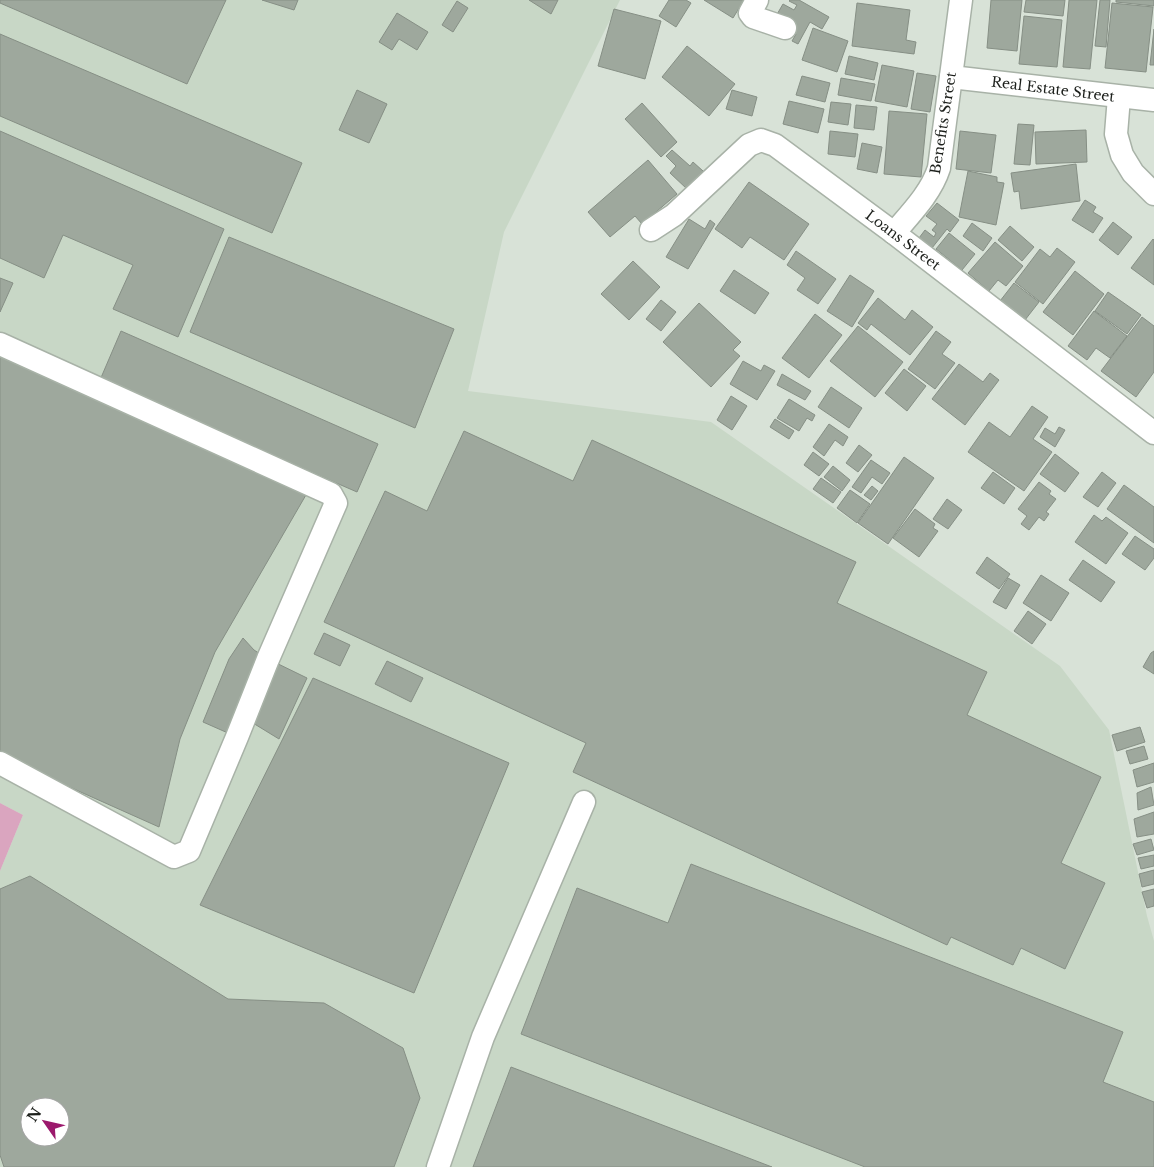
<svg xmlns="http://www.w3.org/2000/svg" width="1154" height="1167" font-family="'Libre Baskerville',serif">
  <rect width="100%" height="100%" fill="#d8e2d7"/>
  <path fill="#c8d7c6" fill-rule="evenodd" d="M0,0H620L504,232L468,391L711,422L1060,666L1109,730L1147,916L1154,941V1167H0V871L23,815L0,803ZM30,1107H60V1137H30Z"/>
  <path fill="#daa5bf" d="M0,803L23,815L0,871Z"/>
  <g fill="#9ea89d" stroke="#868f85" fill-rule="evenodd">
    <path d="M0,0H226L187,84L0,3Z"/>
    <path d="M262,0H298L294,10Z"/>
    <path d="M529,0H558L551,14Z"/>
    <path d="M669,0H686L691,3L676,27L659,16Z"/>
    <path d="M704,0H744L733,18Z"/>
    <path d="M790,0H799L829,17L822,29L810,22L798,44L792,41L796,34L782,27L776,16L783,4L794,10L797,5L789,1Z"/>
    <path d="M991,0H1022L1017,51L987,48Z"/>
    <path d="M1026,0H1065L1063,16L1024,12Z"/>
    <path d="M1069,0H1097L1090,69L1063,67Z"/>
    <path d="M1100,0H1110L1106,47L1095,46Z"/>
    <path d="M1116,0H1154V6L1116,2Z"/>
    <path d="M457,1L468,8L453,32L442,25Z"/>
    <path d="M857,3L910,10L906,40L916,42L914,54L852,46Z"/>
    <path d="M1112,3L1153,7L1146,72L1105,68Z"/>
    <path d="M614,9L661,21L645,79L598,66Z"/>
    <path d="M397,13L428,32L417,50L399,39L392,50L379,42Z"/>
    <path d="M1024,16L1062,20L1057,67L1019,64Z"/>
    <path d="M813,28L848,41L837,72L802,60Z"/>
    <path d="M1154,29V65H1150Z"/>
    <path d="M0,34L302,163L272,233L0,116Z"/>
    <path d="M687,46L735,84L709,116L662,77Z"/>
    <path d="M849,56L878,63L874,80L845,74Z"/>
    <path d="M882,65L914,71L907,107L875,101Z"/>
    <path d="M917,73L936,76L930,112L911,109Z"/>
    <path d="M802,76L830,83L825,102L796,95Z"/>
    <path d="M841,78L875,84L871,101L838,95Z"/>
    <path d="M357,90L387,104L369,143L339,130Z"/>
    <path d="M732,90L757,97L752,116L726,109Z"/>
    <path d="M789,101L824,109L818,133L783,124Z"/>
    <path d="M831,102L851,104L848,125L828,122Z"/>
    <path d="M642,103L677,142L661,157L625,119Z"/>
    <path d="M856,105L877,107L874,130L854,128Z"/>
    <path d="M889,111L927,114L921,177L884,174Z"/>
    <path d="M1018,124L1034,125L1030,165L1014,164Z"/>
    <path d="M1086,130L1087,162L1036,164L1035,132Z"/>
    <path d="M0,131L224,229L178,337L113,309L133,265L63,235L44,278L0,258Z"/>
    <path d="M830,131L858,134L855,157L828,154Z"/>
    <path d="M960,131L996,135L991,173L956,169Z"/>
    <path d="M862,143L882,147L877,173L857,169Z"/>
    <path d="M672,150L690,166L693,162L703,171L687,189L670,173L676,166L666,156Z"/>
    <path d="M648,160L677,194L642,224L635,216L610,237L588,212Z"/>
    <path d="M1076,164L1080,201L1021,209L1019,191L1014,192L1011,173Z"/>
    <path d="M968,171L997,177V182L1004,183L996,225L959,217Z"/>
    <path d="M749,182L809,224L784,260L750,237L742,248L715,229Z"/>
    <path d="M1085,200L1096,207L1093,212L1103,218L1093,233L1072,220Z"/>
    <path d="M937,203L959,220L950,232L947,229L932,248L919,238L925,230L934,237L936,233L932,230L937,224L926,216Z"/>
    <path d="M689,219L705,229L710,220L715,224L688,269L666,257Z"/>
    <path d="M1113,222L1132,237L1118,255L1099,240Z"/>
    <path d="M972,223L992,238L983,251L963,236Z"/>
    <path d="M1010,226L1034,247L1022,261L998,240Z"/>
    <path d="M949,233L975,254L962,270L936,249Z"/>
    <path d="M229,237L454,329L415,428L190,332Z"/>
    <path d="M1153,239L1154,240V285L1131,268Z"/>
    <path d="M995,242L1023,266L1006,286L998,280L989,291L968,273Z"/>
    <path d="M1057,248L1075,262L1043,304L1015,282L1040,249L1050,257Z"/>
    <path d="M796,251L836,279L818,304L797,290L805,278L787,265Z"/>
    <path d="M633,261L660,287L629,320L601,294Z"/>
    <path d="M734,270L769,293L755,314L720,291Z"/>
    <path d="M1075,271L1104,294L1073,335L1043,312Z"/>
    <path d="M850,275L874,291L852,327L827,311Z"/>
    <path d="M0,278L13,283L0,312Z"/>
    <path d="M1014,283L1039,302L1025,320L1000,301Z"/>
    <path d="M1108,292L1141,315L1127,334L1095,311Z"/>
    <path d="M878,298L905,320L912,310L933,327L910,355L871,324L867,330L858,323Z"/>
    <path d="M661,300L676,312L661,331L646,319Z"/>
    <path d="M699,303L741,342L733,350L740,356L711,387L663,342Z"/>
    <path d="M1094,311L1127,336L1110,358L1096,348L1087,360L1068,346Z"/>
    <path d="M815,314L842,335L809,378L782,358Z"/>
    <path d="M1142,317L1154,326V372L1136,397L1101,371Z"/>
    <path d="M858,326L903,362L875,397L830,361Z"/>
    <path d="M121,331L378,444L357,492L100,380Z"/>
    <path d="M936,331L951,342L942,354L955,363L935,389L908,369Z"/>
    <path d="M0,351L310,488L215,652L180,739L159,827L0,756Z"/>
    <path d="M743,361L761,371L764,365L775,371L757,400L730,384Z"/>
    <path d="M959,364L983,382L990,373L999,380L965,425L932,399Z"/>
    <path d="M904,369L926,386L907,411L885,393Z"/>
    <path d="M782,374L811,391L805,400L777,385Z"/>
    <path d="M831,387L862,408L849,428L818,407Z"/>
    <path d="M731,396L747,406L732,430L717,420Z"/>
    <path d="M789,399L815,415L812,421L807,418L799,431L777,418Z"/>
    <path d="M1032,406L1048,417L1033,439L1052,452L1024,491L968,452L989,422L1010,437Z"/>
    <path d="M775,419L794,431L789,439L770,427Z"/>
    <path d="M829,424L848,437L843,446L835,440L824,456L813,447Z"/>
    <path d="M1059,427L1065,430L1055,447L1040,437L1045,428L1055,434Z"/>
    <path d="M464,431L573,481L592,440L856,562L837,603L987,672L967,715L1101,777L1061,863L1105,883L1065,969L1021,948L1013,965L951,937L947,945L573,772L586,743L324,622L385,491L427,511Z"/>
    <path d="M859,445L872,455L858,472L846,463Z"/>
    <path d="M813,452L829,464L819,476L804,465Z"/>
    <path d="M1055,454L1079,473L1065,492L1040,474Z"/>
    <path d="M904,457L934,478L888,544L858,523Z"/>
    <path d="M871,460L890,473L882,484L872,477L861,493L852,487Z"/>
    <path d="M833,466L850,480L842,491L824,477Z"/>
    <path d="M993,472L1015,488L1004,504L981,488Z"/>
    <path d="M1102,472L1116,483L1098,507L1083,497Z"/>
    <path d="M821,478L841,492L833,503L813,489Z"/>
    <path d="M1039,482L1051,491L1049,494L1056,499L1046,512L1049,514L1044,521L1039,517L1029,530L1021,524L1027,516L1018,509Z"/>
    <path d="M1124,485L1154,507V543L1107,509Z"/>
    <path d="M872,486L878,491L871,500L864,495Z"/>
    <path d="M850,490L870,504L857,523L837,508Z"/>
    <path d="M947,499L962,510L948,529L933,519Z"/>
    <path d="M915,509L935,524L933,528L938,531L919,557L893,538Z"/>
    <path d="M1094,515L1102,521L1106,517L1128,533L1106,564L1075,542Z"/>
    <path d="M1135,536L1154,549V558L1145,570L1122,554Z"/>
    <path d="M987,557L1010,574L999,589L976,573Z"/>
    <path d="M1083,560L1115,582L1101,602L1069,580Z"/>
    <path d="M1041,575L1069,593L1051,621L1023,603Z"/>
    <path d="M1008,578L1020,585L1006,609L993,602Z"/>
    <path d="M1028,611L1046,624L1032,644L1014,631Z"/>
    <path d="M324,633L350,645L340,666L314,654Z"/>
    <path d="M243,638L254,650L268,659L307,678L279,739L248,720L237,737L203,722L229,659Z"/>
    <path d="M1154,651V674L1143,667L1151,653Z"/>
    <path d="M387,661L423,678L411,702L375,684Z"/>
    <path d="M313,678L509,763L414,993L200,905Z"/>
    <path d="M1140,727L1145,742L1117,751L1112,735Z"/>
    <path d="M1144,746L1148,759L1130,764L1126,751Z"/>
    <path d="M1154,763V782L1137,787L1133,770Z"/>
    <path d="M1151,787L1154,805L1138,810L1137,793Z"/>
    <path d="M1154,812V834L1137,837L1134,819Z"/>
    <path d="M1151,839L1154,850L1137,855L1133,844Z"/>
    <path d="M1154,855V866L1141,869L1138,858Z"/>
    <path d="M691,864L1123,1032L1103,1082L1154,1102V1167H865L521,1034L577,888L668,923Z"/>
    <path d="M1154,870V884L1142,887L1139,874Z"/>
    <path d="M30,876L228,999L324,1003L403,1048L420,1098L394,1167H4L0,1155V889ZM30,1107H60V1137H30Z"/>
    <path d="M1154,889V906L1147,908L1142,892Z"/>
    <path d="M511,1067L772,1167H473Z"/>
  </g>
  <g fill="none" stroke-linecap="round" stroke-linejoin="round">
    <g stroke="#a8b2a7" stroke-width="25">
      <g id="minor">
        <path d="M757,0L750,13L753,17L785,28"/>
        <path d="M951,77L1154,100"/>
        <path d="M1119,97L1116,134L1122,155L1133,173L1154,194"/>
        <path d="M651,230L674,215L749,145L761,140L775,145L894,233L1154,433"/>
        <path d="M894,233C911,213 931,193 939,168L961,0"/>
        <path d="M0,344L331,494L336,503L268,659L237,737L189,851L174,857L0,763"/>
        <path d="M438,1167L483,1037L584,802"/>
      </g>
    </g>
    <use href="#minor" stroke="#fff" stroke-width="22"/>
  </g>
  <g text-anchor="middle" stroke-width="4" stroke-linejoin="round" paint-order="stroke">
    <g font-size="14" fill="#1c1f1b" stroke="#fff">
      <text transform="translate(1053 89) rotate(7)" y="5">Real Estate Street</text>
      <text transform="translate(943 123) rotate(-81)" y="5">Benefits Street</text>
      <text transform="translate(903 240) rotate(37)" y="5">Loans Street</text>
    </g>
  </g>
  <g transform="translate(45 1122) rotate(304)"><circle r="24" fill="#ffffff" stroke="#a4a5a4"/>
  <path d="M0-4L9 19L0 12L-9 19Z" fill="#9c196d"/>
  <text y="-8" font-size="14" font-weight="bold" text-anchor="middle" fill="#1c1f1b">N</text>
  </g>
</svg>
